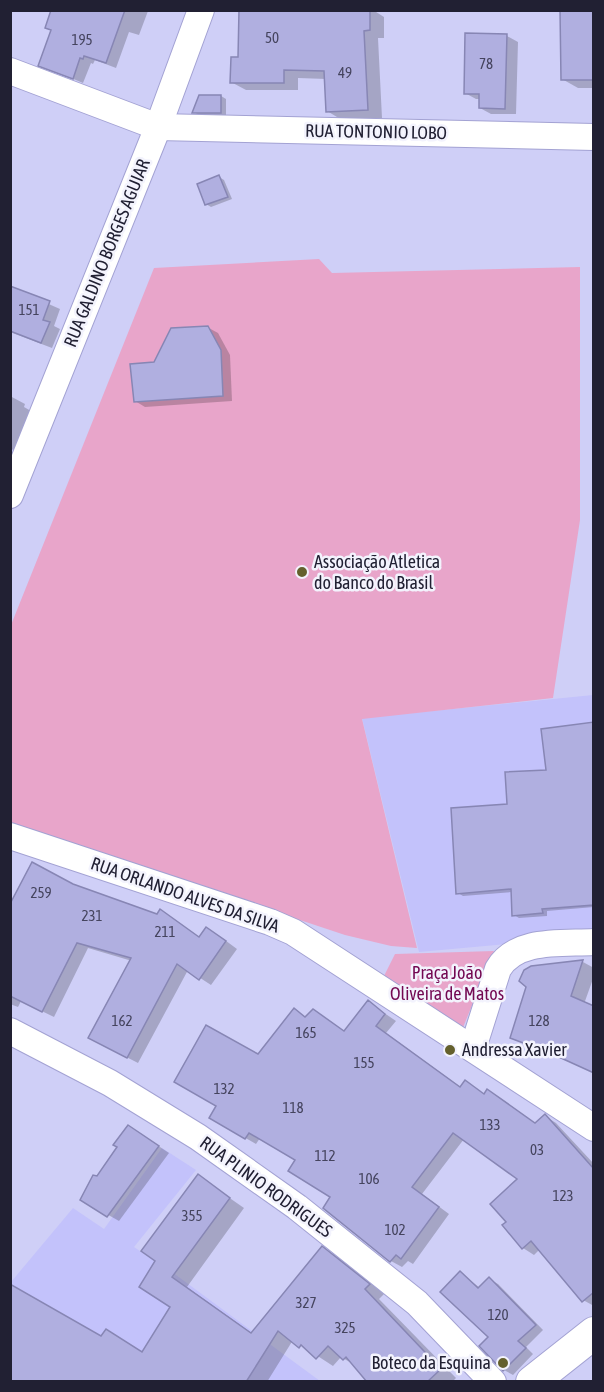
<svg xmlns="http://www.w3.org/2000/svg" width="604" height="1392" font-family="'Asap Condensed',sans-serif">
  <rect width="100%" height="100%" fill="#cfcff7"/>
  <g fill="#c3c2fb">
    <path d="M593,695V936L419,952L362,718Z"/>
    <path d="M162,1148L196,1170L134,1247L176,1275L320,1381L11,1382V1282L73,1208L104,1229Z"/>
  </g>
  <g fill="#e8a5ca">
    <path d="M319,259L332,273L580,267V520L553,698L362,719L417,948L391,946L345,935L11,824V625L154,268Z"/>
    <path d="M494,951L462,1030L384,976L395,954Z"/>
  </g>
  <g fill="#0003">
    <path d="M53,10L148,11L139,35L129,32L116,68L95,60L93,64L91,63L83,83L40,65L52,30Z"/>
    <path d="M241,10H373L384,17V38H378L382,118L342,120L327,111L326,79L298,78V90H246L231,82L239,58Z"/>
    <path d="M594,10V88H578L562,79Z"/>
    <path d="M507,36L518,42L516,114H491L480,108V99H476L465,93Z"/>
    <path d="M221,96L226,99V115H199L194,112Z"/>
    <path d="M219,177L224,180L232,199L211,207L206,204Z"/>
    <path d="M10,287L60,309L54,326L60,329L52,348L10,332Z"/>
    <path d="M207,327L218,333L230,355L232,401L145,407L135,401L155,363Z"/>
    <path d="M10,396L25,404L24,407L31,411L14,450L10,449Z"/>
    <path d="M594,723V907L547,911V916L519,918L514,915L512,892L463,896L458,893L509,805L548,771Z"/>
    <path d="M72,885L158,916L161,911L200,938L218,935L237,949L211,985L188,970L138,1063L101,1044L132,961L88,948L54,1017L21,1001L18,1007L10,1004V907Z"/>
    <path d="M583,962L594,968V976L584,1004L594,1008V1073L565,1060L525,1045L512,1037L532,968Z"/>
    <path d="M368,1002L396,1021L386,1033L462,1088L477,1089L485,1095L499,1097L536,1124L545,1116L556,1123L594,1164V1306L583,1300L540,1249L534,1255L523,1248L508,1222L519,1179L464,1139L422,1194L449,1214L413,1264L408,1261L402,1267L391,1261L298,1160L260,1138L256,1144L211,1118L294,1010L307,1018L345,1032Z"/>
    <path d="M139,1133L169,1153L119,1221L82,1200L97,1177Z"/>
    <path d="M198,1176L244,1208L187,1287L253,1334L323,1248L338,1257L384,1294L379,1299L456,1378L452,1382H369L355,1365L341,1357L333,1366L293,1340L267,1382H10L102,1338L142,1353L172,1306L157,1260Z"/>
    <path d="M461,1273L480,1288L489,1279L498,1284L543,1330L526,1347L533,1354L513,1375L504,1370Z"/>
  </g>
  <g fill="#b0afe0" stroke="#8786b4" stroke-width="1.5">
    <path d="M51,10H125L106,63L84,56L83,59L80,58L73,79L38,66L51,30L45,28Z"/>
    <path d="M239,10H370V30L364,31L368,110L326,112L324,71L284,70V83H230L231,57H238Z"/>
    <path d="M560,10H594V80H561Z"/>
    <path d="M465,33L507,34L505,109L479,108V94H464Z"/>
    <path d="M199,95H221V113H192Z"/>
    <path d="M219,175L228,197L205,205L197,184Z"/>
    <path d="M10,286L50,301L43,320L50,322L41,343L10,331Z"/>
    <path d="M208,326L221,350L223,396L134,402L130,364L154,362L171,328Z"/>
    <path d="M594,722V905L542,909L543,913L512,916L511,889L456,894L451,808L507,804L505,772L546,770L541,729Z"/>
    <path d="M32,862L73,884L157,914L160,909L199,937L206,927L226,941L199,980L177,964L127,1058L88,1038L131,958L77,943L42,1012L10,996V904Z"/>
    <path d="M583,960L571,996L594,1006V1073L550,1053L510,1038L526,987L519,981L524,970L531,966Z"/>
    <path d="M368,1000L385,1014L376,1026L460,1087L465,1080L484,1094L487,1089L535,1123L545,1114L594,1169V1292L582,1302L531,1241L522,1249L502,1225L506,1222L490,1204L517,1179L453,1133L412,1187L439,1207L401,1259L396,1255L390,1262L323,1208L330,1197L288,1171L295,1160L249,1133L245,1139L209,1118L216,1106L174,1082L206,1025L258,1054L294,1008L305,1017L313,1009L344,1031Z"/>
    <path d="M128,1125L159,1146L107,1217L80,1200L93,1175L97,1176L117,1147L113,1145Z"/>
    <path d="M198,1174L230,1198L172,1277L251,1333L322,1246L370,1284L365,1289L441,1369L427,1382H367L346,1357L343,1360L328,1346L316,1359L301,1345L299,1348L278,1331L246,1382H10V1284L101,1336L106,1329L142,1352L170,1307L139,1287L155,1261L141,1251Z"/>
    <path d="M460,1271L478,1288L489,1277L536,1325L518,1341L526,1348L503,1371L479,1346L488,1337L440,1292Z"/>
  </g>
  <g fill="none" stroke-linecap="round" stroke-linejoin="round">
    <g stroke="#a3a2d3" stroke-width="28">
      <g id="minor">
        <path d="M10,71L158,127L594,137"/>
        <path d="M10,495L158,127L201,10"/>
        <path d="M10,836L270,922L293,932L594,1128"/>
        <path d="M10,1031L110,1083L198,1137L297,1207L417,1303L493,1382"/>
        <path d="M473,1048L498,969C516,938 562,944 594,942"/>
      </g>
    </g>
    <g stroke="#a3a2d3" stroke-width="34">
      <path id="tertiary" d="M532,1382L594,1333"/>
    </g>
    <use href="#minor" stroke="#fff" stroke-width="26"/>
    <use href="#tertiary" stroke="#fff" stroke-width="32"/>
  </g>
  <g fill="#64602d" stroke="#f3f3fd" stroke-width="2">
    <circle cx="302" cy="572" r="6"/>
    <circle cx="450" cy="1050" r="6"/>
    <circle cx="503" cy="1363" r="6"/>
  </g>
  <g text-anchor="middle" stroke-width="5" stroke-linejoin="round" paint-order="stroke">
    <g font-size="15" fill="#45445e">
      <text x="272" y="43">50</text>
      <text x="82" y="45">195</text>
      <text x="486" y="69">78</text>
      <text x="345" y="78">49</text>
      <text x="29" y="315">151</text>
      <text x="41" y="898">259</text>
      <text x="92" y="921">231</text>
      <text x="165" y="937">211</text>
      <text x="122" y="1026">162</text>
      <text x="539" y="1026">128</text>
      <text x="306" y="1038">165</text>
      <text x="364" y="1068">155</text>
      <text x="224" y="1094">132</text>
      <text x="293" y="1113">118</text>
      <text x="490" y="1130">133</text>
      <text x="537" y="1155">03</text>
      <text x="325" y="1161">112</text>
      <text x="369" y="1184">106</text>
      <text x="563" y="1201">123</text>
      <text x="192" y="1221">355</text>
      <text x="395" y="1235">102</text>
      <text x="306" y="1308">327</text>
      <text x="498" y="1320">120</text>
      <text x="345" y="1333">325</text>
    </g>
    <g font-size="18" fill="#212033" stroke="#f3f3fd">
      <text transform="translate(376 132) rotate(1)" y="6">RUA TONTONIO LOBO</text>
      <text transform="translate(107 253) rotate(-68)" y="6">RUA GALDINO BORGES AGUIAR</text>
      <text transform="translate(185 895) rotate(19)" y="6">RUA ORLANDO ALVES DA SILVA</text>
      <text transform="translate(266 1187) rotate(36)" y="6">RUA PLINIO RODRIGUES</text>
    </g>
    <g font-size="18" fill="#212033" stroke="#f3f3fd" text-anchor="start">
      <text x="314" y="568">Associação Atletica<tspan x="314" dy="21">do Banco do Brasil</tspan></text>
      <text x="462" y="1056">Andressa Xavier</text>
      <text x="491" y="1369" text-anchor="end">Boteco da Esquina</text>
    </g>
    <g font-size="18" fill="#730852" stroke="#f3f3fd">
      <text x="447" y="979">Praça João<tspan x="447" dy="21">Oliveira de Matos</tspan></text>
    </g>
  </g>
  <rect width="604" height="1392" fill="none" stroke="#212033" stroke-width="24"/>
</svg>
